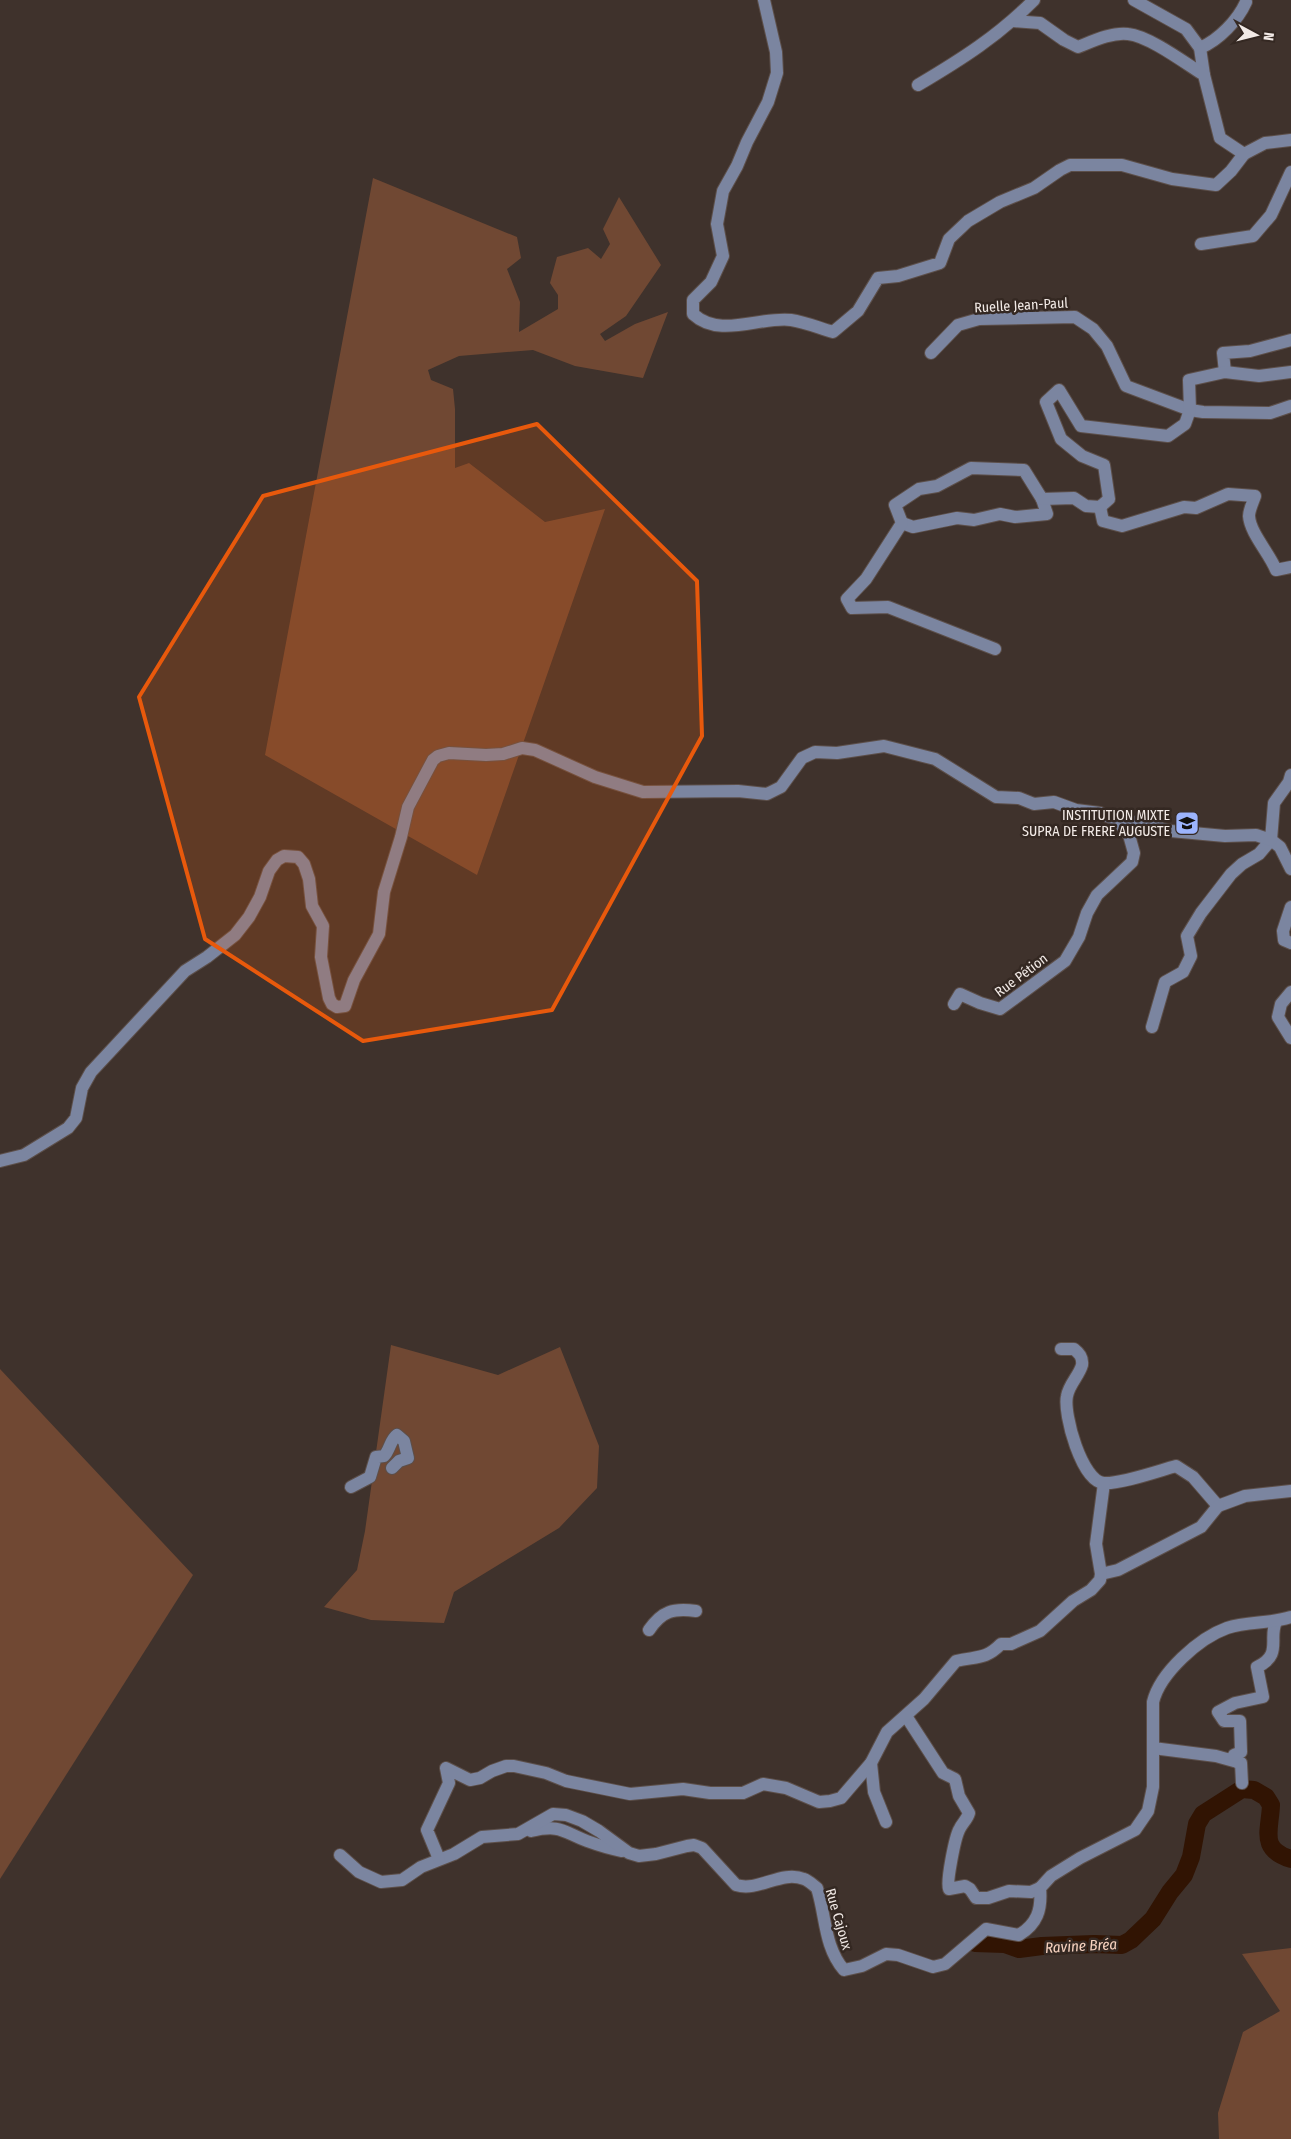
<svg xmlns="http://www.w3.org/2000/svg" width="1291" height="2139" font-family="'Fira Sans Condensed',sans-serif">
  <rect width="100%" height="100%" fill="#3f322c"/>
  <g fill="#704833">
    <path d="M373,178L517,237L521,258L507,269L520,302L519,332L558,309V295L550,283L557,257L588,248L601,259L610,244L603,229L619,197L661,265L626,316L600,334L605,341L635,324L668,312L643,378L575,366L533,350L459,356L428,370L431,380L453,389L455,409V468L469,463L545,522L605,509L477,875L265,755Z"/>
    <path d="M391,1345L498,1375L560,1347L599,1446L597,1488L559,1528L454,1592L444,1623L371,1620L324,1607L357,1570L365,1531Z"/>
    <path d="M0,1369L193,1575L0,1879Z"/>
    <path d="M1291,1948V2139H1219L1218,2113L1243,2032L1280,2011L1242,1954Z"/>
  </g>
  <g fill="none" stroke-linecap="round" stroke-linejoin="round">
    <path stroke="#311403" stroke-width="18" d="M975,1943L1005,1944L1019,1949L1042,1946L1094,1944L1122,1945L1131,1940L1153,1919L1170,1892L1184,1875L1191,1857L1197,1824L1203,1814L1242,1789L1254,1790L1266,1797L1271,1805C1270,1831 1259,1849 1291,1859"/>
    <g stroke="#5c4f4a" stroke-width="14">
      <g id="minor">
        <path d="M764,0L776,52L777,73L768,102L747,142L737,166L723,191L717,224L723,256L711,282L693,300V314C720,339 760,316 791,320C805,322 819,328 833,332L858,311L878,278L898,276L940,263L949,239L968,221L1000,202L1034,188L1060,170L1070,165H1122L1172,179L1216,185L1231,171L1244,154"/>
        <path d="M1134,0L1186,29L1200,48L1204,75"/>
        <path d="M1013,21L1040,23L1064,40L1078,47C1093,41 1112,32 1128,34C1149,36 1185,63 1204,75L1220,138L1244,154L1265,143L1291,140"/>
        <path d="M1200,48C1219,40 1238,20 1246,2"/>
        <path d="M918,85C962,59 998,36 1034,0"/>
        <path d="M1201,244L1253,236L1271,215L1291,172"/>
        <path d="M931,353L958,325L979,319L1075,317L1093,329L1107,346L1126,386L1190,410L1203,412L1270,413L1291,406"/>
        <path d="M1225,372L1223,353L1250,351L1291,340"/>
        <path d="M1100,507L1103,521L1122,526L1184,507L1196,508L1228,494L1255,496C1253,502 1249,510 1249,516C1250,533 1270,554 1276,570L1291,567"/>
        <path d="M902,523L913,527L957,518L974,520L1000,514L1015,517L1047,514L1042,499"/>
        <path d="M995,649L888,607L852,608L847,599L866,579L902,523L895,505L919,489L937,486L971,468L1024,470L1042,499L1074,498L1086,506L1100,507L1109,499L1104,465L1082,456L1061,439L1046,402L1059,390L1081,426L1168,436L1185,424L1190,410L1189,380L1225,372L1259,376L1291,372"/>
        <path d="M1291,907L1283,931L1284,940L1291,943"/>
        <path d="M1291,992L1281,1004L1278,1017L1291,1038"/>
        <path d="M954,1004L960,994L980,1003L1000,1009L1065,961L1079,937L1087,913L1097,895L1132,862L1134,853L1129,835L1117,820"/>
        <path d="M1152,1027L1165,982L1183,972L1191,956L1187,936L1201,913L1231,874L1242,864L1259,854L1271,840L1280,847L1291,869"/>
        <path d="M0,1161L24,1155L68,1128L76,1118L82,1088L91,1072L185,971L207,957L235,935L249,917L260,897L269,871L277,860L284,856L298,857L304,864L309,879L312,906L323,926L321,957L329,998L332,1004L337,1007L345,1006L354,980L379,934L384,892L401,837L408,807L433,760L438,756L449,753L486,755L503,754L522,748L535,750L595,777L643,792L738,791L767,794L781,787L802,758L815,752L837,753L884,746L935,759L996,797L1019,798L1034,804L1054,802L1076,810L1100,813L1117,820L1140,823L1171,831L1225,836L1256,835L1271,840L1274,803L1289,782L1291,775"/>
        <path d="M1061,1349H1074C1079,1353 1083,1357 1082,1365C1079,1376 1069,1384 1067,1396C1063,1414 1082,1482 1104,1483C1121,1484 1158,1471 1176,1466L1193,1477L1218,1506L1245,1496L1291,1491"/>
        <path d="M351,1487L370,1477L376,1457L384,1456C390,1450 390,1440 397,1435L404,1441L408,1458L399,1461L392,1468"/>
        <path d="M1101,1574L1118,1570L1201,1527L1218,1506"/>
        <path d="M649,1630C662,1611 673,1608 696,1611"/>
        <path d="M906,1716L943,1773L955,1779L959,1796L969,1813C967,1820 962,1823 959,1830C955,1838 946,1882 949,1889L965,1886L970,1889L976,1898H988L1009,1891L1031,1892L1040,1888"/>
        <path d="M1153,1748L1216,1756L1241,1763L1242,1783"/>
        <path d="M1237,1762L1234,1755L1241,1752L1240,1721H1224L1218,1712L1235,1703L1263,1697L1257,1667C1283,1655 1268,1638 1276,1622"/>
        <path d="M871,1763L874,1792L886,1822"/>
        <path d="M531,1831C561,1824 563,1832 587,1841C598,1845 611,1849 622,1851"/>
        <path d="M340,1855L359,1872L381,1882L402,1880L421,1867L454,1854L482,1837L518,1834L553,1814L566,1815L582,1821L599,1831L629,1853L639,1856L656,1854L687,1846L694,1845L702,1848L736,1885C759,1892 781,1870 804,1879C808,1880 813,1885 817,1888C826,1916 824,1947 844,1970L862,1966L886,1954L898,1955L933,1967L945,1964L986,1929L1019,1935C1037,1924 1042,1910 1040,1888L1051,1876L1080,1858L1135,1830L1148,1811L1153,1787V1702C1160,1673 1199,1638 1227,1628C1247,1621 1270,1624 1291,1617"/>
        <path d="M439,1859L427,1830L449,1783L446,1768L470,1780L480,1778L492,1771L506,1766H514L546,1773L566,1781L630,1794L683,1789L710,1793H743L763,1784L786,1788L819,1802L830,1801L841,1798L871,1763L887,1732L924,1699L956,1661C977,1656 985,1660 1001,1644H1011L1040,1631L1073,1601L1091,1590L1100,1580L1101,1574L1096,1544L1104,1483"/>
      </g>
    </g>
    <use href="#minor" stroke="#7b85a0" stroke-width="12"/>
  </g>
  <path fill="#e8590c" fill-opacity="0.2" stroke="#e8590c" stroke-width="4" stroke-linejoin="round" d="M537,424L697,581L702,736L552,1010L363,1041L205,939L139,697L263,496Z"/>
  <defs>
    <g id="school-square" transform="scale(1.25)"><rect x="-9" y="-9" width="18" height="18" rx="4" fill="#9cb4fd" stroke="#342822"/><path d="M0-5L7-2L0 1L-7-2ZM-4 1L0 2.5L4 1V4Q0 6-4 4Z" fill="#111"/></g>
  </defs>
  <g fill-rule="evenodd">
    <use href="#school-square" x="1187" y="823"/>
  </g>
  <g text-anchor="middle" stroke-width="5" stroke-linejoin="round" paint-order="stroke">
    <g font-size="14" fill="#f2eae6" stroke="#342822">
      <text transform="translate(1021 305) rotate(-3)" y="5">Ruelle Jean-Paul</text>
      <text transform="translate(1021 975) rotate(-37)" y="5">Rue Pétion</text>
      <text transform="translate(839 1919) rotate(74)" y="5">Rue Cajoux</text>
    </g>
    <g font-size="14" fill="#f2eae6" stroke="#342822" text-anchor="end">
      <text x="1170" y="820">INSTITUTION MIXTE<tspan x="1170" dy="16">SUPRA DE FRERE AUGUSTE</tspan></text>
    </g>
    <g font-size="15" font-style="italic" fill="#f8d3c0" stroke="#342822">
      <text transform="translate(1081 1946) rotate(-3)" y="5">Ravine Bréa</text>
    </g>
  </g>
  <g transform="translate(1256 35) rotate(97)" stroke="#342822" stroke-width="4" paint-order="stroke">
  <path d="M0-4L9 19L0 12L-9 19Z" fill="#f2eae6"/>
  <text y="-8" font-size="14" font-weight="bold" text-anchor="middle" fill="#f2eae6">N</text>
  </g>
</svg>
